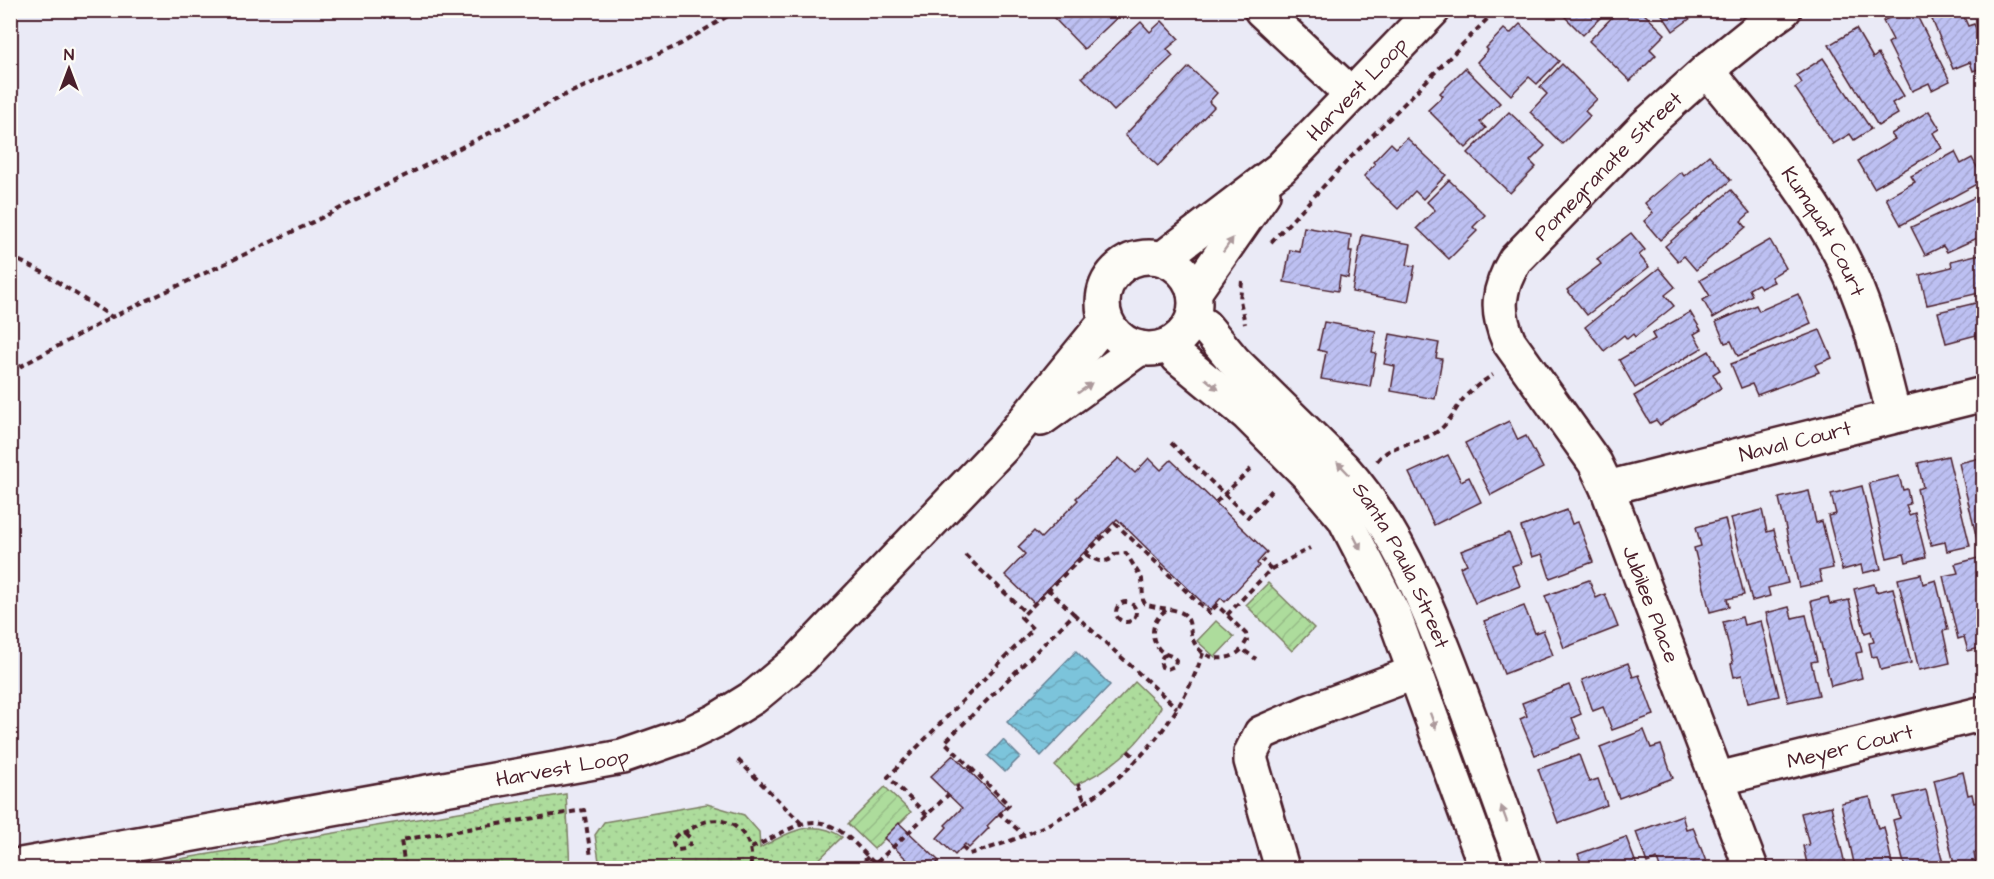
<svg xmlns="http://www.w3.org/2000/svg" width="1994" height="879" font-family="'Architects Daughter',sans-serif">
  <defs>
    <pattern id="grass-dots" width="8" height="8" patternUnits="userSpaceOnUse" patternTransform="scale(1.5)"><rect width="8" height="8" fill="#addc9c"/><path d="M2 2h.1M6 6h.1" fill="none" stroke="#96bc87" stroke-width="1.8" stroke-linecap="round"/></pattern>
    <pattern id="garden-furrows" width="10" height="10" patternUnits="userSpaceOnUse" patternTransform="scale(1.5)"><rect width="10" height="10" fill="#addc9c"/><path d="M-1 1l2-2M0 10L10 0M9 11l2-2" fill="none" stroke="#96bc87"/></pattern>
    <pattern id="water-waves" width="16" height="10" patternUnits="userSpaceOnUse" patternTransform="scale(1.5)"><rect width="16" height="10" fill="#7bc4db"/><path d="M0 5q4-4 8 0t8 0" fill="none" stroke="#6ca8bc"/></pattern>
    <pattern id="building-hatch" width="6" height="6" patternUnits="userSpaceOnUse" patternTransform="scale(1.5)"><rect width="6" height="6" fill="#bdc0f2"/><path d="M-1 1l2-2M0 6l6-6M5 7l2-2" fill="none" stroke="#a4a5d0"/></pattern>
  </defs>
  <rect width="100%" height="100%" fill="#eaeaf6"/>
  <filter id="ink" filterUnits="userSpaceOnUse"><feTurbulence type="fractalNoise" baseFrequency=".0167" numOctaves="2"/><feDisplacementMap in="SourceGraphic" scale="12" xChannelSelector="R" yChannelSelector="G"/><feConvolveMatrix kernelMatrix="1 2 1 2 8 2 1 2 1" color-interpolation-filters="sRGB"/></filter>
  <g filter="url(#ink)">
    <g fill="url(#grass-dots)" stroke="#7c7e64" stroke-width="1.5">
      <path d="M1135,682L1161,707C1142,743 1113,769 1075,785L1055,766Z"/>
      <path d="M566,794L570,867L599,861L595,835L604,822L707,804L744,815L759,832L760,848C787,833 813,817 842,837L810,868H126Z"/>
    </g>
    <g fill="url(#garden-furrows)" stroke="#7c7e64" stroke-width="1.5">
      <path d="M1268,583L1314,628L1292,651L1246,605Z"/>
      <path d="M885,787L911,812L874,849L848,824Z"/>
    </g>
    <path fill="#addc9c" stroke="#7c7e64" stroke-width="1.5" d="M1216,621L1234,637L1215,657L1197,641Z"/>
    <g fill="url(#water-waves)" stroke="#678295" stroke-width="1.5">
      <path d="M1076,651L1110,685L1041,756L1007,722Z"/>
      <path d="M1003,740L1020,757L1005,772L988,756Z"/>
    </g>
    <g fill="url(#building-hatch)" stroke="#4a1f2b" stroke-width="1.5">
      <path d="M1060,10H1125L1084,49L1053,17Z"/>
      <path d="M1558,10H1599L1603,15L1583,35Z"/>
      <path d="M1619,10H1640L1665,34L1650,49L1656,55L1630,81L1589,41Z"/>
      <path d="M1659,10H1702L1673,31Z"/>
      <path d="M1903,10H1914L1950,81L1932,90L1929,83L1912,91L1888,43L1893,40L1883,21Z"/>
      <path d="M1928,10H1961L1968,26L1974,24L1984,46V67L1973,71L1970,62L1953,69Z"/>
      <path d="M1162,21L1179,39L1167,49L1173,56L1114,111L1082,77L1141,22L1150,32Z"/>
      <path d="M1520,24L1559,61L1537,84L1529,77L1511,95L1477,62L1488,50L1486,48L1504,29L1510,34Z"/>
      <path d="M1856,29L1873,58L1878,54L1904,96L1892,103L1898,114L1878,126L1829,45Z"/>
      <path d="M1823,58L1871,129L1854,140L1850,134L1833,144L1795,88L1802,83L1797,75Z"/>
      <path d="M1562,64L1597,99L1585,111L1590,116L1562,144L1530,112L1547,94L1540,87Z"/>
      <path d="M1189,67L1217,93L1209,102L1214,107L1158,166L1125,135Z"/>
      <path d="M1465,68L1500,103L1480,122L1486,128L1466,148L1428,110L1443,96L1440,93Z"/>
      <path d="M1929,111L1940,129L1933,133L1942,148L1874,188L1858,161L1895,139L1891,134Z"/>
      <path d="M1509,112L1545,146L1530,161L1536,167L1510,193L1468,153Z"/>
      <path d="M1407,138L1446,175L1423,199L1415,191L1398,209L1364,176L1375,164L1373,162L1391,143L1396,148Z"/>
      <path d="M1955,152L1961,164L1972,158L1984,180L1901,225L1886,198L1915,182L1911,176Z"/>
      <path d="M1709,155L1731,180L1660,240L1644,221L1653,213L1645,203L1681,172L1684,176Z"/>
      <path d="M1449,180L1485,215L1473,227L1477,231L1449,259L1417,228L1435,210L1427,202Z"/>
      <path d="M1731,190L1750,213L1741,221L1746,227L1696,270L1684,256L1678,261L1665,246Z"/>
      <path d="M1984,193V235L1947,252L1943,246L1925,255L1911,227Z"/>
      <path d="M1304,227L1351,235L1349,251H1352L1348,278L1340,276L1338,291L1284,282L1290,250L1300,252Z"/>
      <path d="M1631,233L1645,250L1639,255L1649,267L1587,315L1567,290L1601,264L1597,259Z"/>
      <path d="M1362,235L1411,244L1407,265L1415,266L1408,302L1352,292Z"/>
      <path d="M1770,240L1786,268L1771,277L1774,282L1761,288L1758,284L1749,289L1752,295L1713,318L1703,300L1710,296L1700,280Z"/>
      <path d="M1984,253V292L1927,305L1920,275L1952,267L1951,261Z"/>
      <path d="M1659,268L1675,287L1665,295L1674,306L1635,337L1633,334L1627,339L1624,335L1604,351L1585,327Z"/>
      <path d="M1798,294L1811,323L1738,356L1731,341L1725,343L1716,322L1756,305L1759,311Z"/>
      <path d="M1984,301V333L1946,343L1938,312Z"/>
      <path d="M1690,312L1701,330L1694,334L1702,348L1635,388L1619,360L1655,339L1652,334Z"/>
      <path d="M1324,322L1376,331L1372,352L1376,353L1370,387L1321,379L1326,352L1318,350Z"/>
      <path d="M1820,330L1832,358L1815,365L1819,372L1757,395L1752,384L1741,388L1731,364Z"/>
      <path d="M1390,334L1439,343L1436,358L1442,359L1435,399L1391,391L1395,366L1384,364Z"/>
      <path d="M1709,351L1720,370L1713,374L1721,388L1660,425L1656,420L1650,423L1634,396Z"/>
      <path d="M1509,421L1518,440L1526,436L1543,468L1491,495L1465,443Z"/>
      <path d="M1448,455L1461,481L1469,477L1481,502L1434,525L1409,473Z"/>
      <path d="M1948,456L1970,546L1947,551L1945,542L1931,545L1917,489L1923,487L1918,463Z"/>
      <path d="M1984,457V543L1978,544L1959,463Z"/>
      <path d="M1119,458L1135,473L1149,458L1161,470L1171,460L1267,552L1257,563L1259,566L1225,602L1221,598L1210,610L1117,519L1034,603L1005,575L1025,554L1018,547L1034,531L1041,538L1078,500L1076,498Z"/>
      <path d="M1899,476L1903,490L1907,489L1910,504L1906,505L1909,515L1915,513L1926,557L1906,562L1904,554L1887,558L1869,483Z"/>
      <path d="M1862,486L1881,569L1863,573L1861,565L1842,570L1828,516L1836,514L1831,494Z"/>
      <path d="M1809,491L1816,523L1822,521L1833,568L1819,571L1822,582L1799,587L1779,498Z"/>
      <path d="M1567,510L1572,524L1578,522L1593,562L1550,578L1542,554L1532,557L1521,527Z"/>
      <path d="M1762,510L1767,532L1774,530L1788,583L1768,588L1770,596L1752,601L1731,518Z"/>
      <path d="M1725,519L1744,595L1727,599L1729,607L1710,612L1694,548L1701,546L1696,527Z"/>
      <path d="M1509,533L1521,563L1512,566L1520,586L1475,603L1460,567L1467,564L1461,551Z"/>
      <path d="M1978,558L1984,582V647L1968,651L1964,637L1958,639L1943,576L1958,573L1955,564Z"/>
      <path d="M1921,574L1923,584L1936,580L1948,630L1943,631L1950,663L1919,670L1898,579Z"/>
      <path d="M1589,580L1596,598L1605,594L1618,627L1564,648L1545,596Z"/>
      <path d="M1874,584L1876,592L1893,588L1911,663L1881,670L1877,656L1872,657L1869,643L1874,642L1871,631L1865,633L1854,589Z"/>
      <path d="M1828,597L1830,604L1849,600L1862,652L1856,653L1862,678L1831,686L1811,601Z"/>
      <path d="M1524,606L1535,633L1543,630L1553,655L1504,674L1484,621Z"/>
      <path d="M1789,607L1792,618L1806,615L1817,661L1811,662L1819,695L1788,702L1766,613Z"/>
      <path d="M1742,617L1744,625L1761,621L1779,696L1748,703L1742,675L1734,677L1731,664L1733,663L1723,622Z"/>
      <path d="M1628,663L1633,677L1639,675L1654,715L1612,730L1603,707L1593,711L1582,680Z"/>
      <path d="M1569,685L1581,714L1572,718L1580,738L1535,755L1520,719L1527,716L1522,703Z"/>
      <path d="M1644,730L1651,748L1661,745L1673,778L1619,798L1600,747Z"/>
      <path d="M953,755L1006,807L987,826L989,828L969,848L965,844L955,855L937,838L947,827L945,825L962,808L930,777Z"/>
      <path d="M1579,755L1589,782L1598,779L1607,805L1558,823L1538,769Z"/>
      <path d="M1963,772L1968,795L1972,794L1974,803L1977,802L1984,828V851L1974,853L1976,864L1955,868L1934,780Z"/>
      <path d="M1926,790L1944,868H1905L1893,820L1900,818L1895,797Z"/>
      <path d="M1870,797L1878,829L1884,827L1893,868H1855L1841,803Z"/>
      <path d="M1831,806L1846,868H1808L1803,846L1809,845L1801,813Z"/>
      <path d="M1682,815L1686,829L1693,827L1708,867L1660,868L1657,859L1647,863L1636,832Z"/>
      <path d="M899,823L939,861L932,868H916L884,838Z"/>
      <path d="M1626,837L1637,866L1629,868H1580H1583L1578,854Z"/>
    </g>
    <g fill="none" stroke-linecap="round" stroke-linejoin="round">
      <g stroke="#4a1f2b" stroke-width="38">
        <g id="minor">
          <path d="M1261,10L1352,95"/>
          <path id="s1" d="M1707,70C1760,135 1817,199 1851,276C1871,320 1882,369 1894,416"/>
          <circle cx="1149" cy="303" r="46"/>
          <path id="s2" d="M1163,258L1281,168L1433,10"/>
          <path d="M1194,293L1263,194"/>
          <path id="s3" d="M1193,318L1205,326L1234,361L1343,468C1402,533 1437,629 1467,710C1486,763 1505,816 1524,868"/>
          <path d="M1169,345L1178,357L1247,414L1307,474L1344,518L1394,615L1486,868"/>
          <path d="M1041,419L1140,348"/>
          <path id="s4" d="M1607,488L1984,394"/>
          <path id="s5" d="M1718,779L1984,713"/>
          <path id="s6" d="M10,867L622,757L688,734L717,720L754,697L801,658L1003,447L1106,321"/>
          <path d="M1282,868L1251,761V753L1261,733L1309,712L1416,672"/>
          <path id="s7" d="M1751,868L1607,488L1595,463L1509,342C1495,310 1498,289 1515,260L1645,126L1707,70L1759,28L1784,10"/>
        </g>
      </g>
      <g stroke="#4a1f2b" stroke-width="4" stroke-dasharray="6 4.5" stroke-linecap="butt">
        <path d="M10,15L18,10"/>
        <path d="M1271,242C1306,206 1340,167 1376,132C1416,92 1456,51 1496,10"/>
        <path d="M10,256L42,272L112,317L311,223L567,94L679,45L738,10"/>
        <path d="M1242,281L1240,300L1245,324"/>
        <path d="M10,372L112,317"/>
        <path d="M1171,443L1248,517L1274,488"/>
        <path d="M1377,461C1390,444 1417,444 1435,433C1448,426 1455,409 1464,398C1472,389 1483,381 1493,375"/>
        <path d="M1216,502L1252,468"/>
        <path d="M1086,554C1096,561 1106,566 1115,554L1126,553L1142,579L1143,600L1145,604C1157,609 1178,608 1185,615C1192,622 1189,634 1194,642C1203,660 1228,664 1242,649L1256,659"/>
        <path d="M965,555L1026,613"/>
        <path d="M1271,569L1310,548"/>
        <circle cx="1126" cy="612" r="10"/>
        <path d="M1166,610C1153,619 1148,636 1159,649C1164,655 1171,654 1176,660L1175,666L1167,669L1162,667L1160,661L1163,656L1168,654"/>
        <path d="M1074,614L1177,708"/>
        <path d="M1227,615L1271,569L1262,560"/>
        <path d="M1128,751L1137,759"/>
        <path d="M738,760L802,824"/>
        <path d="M973,770L945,742L1074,614L1049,590"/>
        <path d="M971,772L973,770L1009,805L1000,814L1024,835"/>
        <path d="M1078,784L1085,802"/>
        <path d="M927,815L888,777L1033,629L1021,617L1116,524L1209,613L1217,605L1246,634L1247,640L1242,649"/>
        <path d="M685,833L690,838V844L685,849L678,850L674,846L672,840L679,833C689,833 694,825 704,822C734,813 757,841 750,868"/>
        <path d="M962,847L969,854C1073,827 1168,758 1203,653"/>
        <path d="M751,848C768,841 784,830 802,824C833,814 856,845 875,864L948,795"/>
        <path d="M405,868L401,840L584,810L591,857"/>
        <path d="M857,868L868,857"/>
      </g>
      <use href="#minor" stroke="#fdfcf7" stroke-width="33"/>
    </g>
    <defs><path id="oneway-solid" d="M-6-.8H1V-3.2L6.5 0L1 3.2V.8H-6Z" transform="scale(1.5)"/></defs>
    <g fill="#ac999b">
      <use href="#oneway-solid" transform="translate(1228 245) rotate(-55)"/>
      <use href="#oneway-solid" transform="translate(1212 384) rotate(39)"/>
      <use href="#oneway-solid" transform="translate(1085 388) rotate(-36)"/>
      <use href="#oneway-solid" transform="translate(1343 468) rotate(-134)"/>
      <use href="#oneway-solid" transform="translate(1357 542) rotate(63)"/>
      <use href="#oneway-solid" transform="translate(1433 721) rotate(70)"/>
      <use href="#oneway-solid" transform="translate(1504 814) rotate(-110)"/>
    </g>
  </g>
  <g text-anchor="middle" stroke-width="4.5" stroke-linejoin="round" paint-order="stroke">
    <g font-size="21" fill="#4a1f2b" stroke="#fdfcf7">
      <text dy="7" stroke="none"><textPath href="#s2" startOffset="258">Harvest Loop</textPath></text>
      <text dy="7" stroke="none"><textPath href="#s7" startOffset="801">Pomegranate Street</textPath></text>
      <text dy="7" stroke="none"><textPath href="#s1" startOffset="200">Kumquat Court</textPath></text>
      <text dy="7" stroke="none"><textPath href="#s4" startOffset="194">Naval Court</textPath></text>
      <text dy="7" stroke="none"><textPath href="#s3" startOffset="327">Santa Paula Street</textPath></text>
      <text transform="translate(1651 604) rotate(69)" y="7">Jubilee Place</text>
      <text dy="7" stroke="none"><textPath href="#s5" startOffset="136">Meyer Court</textPath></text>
      <text dy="7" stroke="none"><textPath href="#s6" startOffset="561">Harvest Loop</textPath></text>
    </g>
  </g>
  <rect width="1994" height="879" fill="none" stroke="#fdfcf7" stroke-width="36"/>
  <rect x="18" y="18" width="1958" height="843" fill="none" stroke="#4a1f2b" stroke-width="2" filter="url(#ink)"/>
  <g transform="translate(69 69)" stroke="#fdfcf7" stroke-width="4.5" paint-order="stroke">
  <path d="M0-4.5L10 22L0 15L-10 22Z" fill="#4a1f2b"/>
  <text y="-9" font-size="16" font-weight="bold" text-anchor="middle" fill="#4a1f2b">N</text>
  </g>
</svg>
